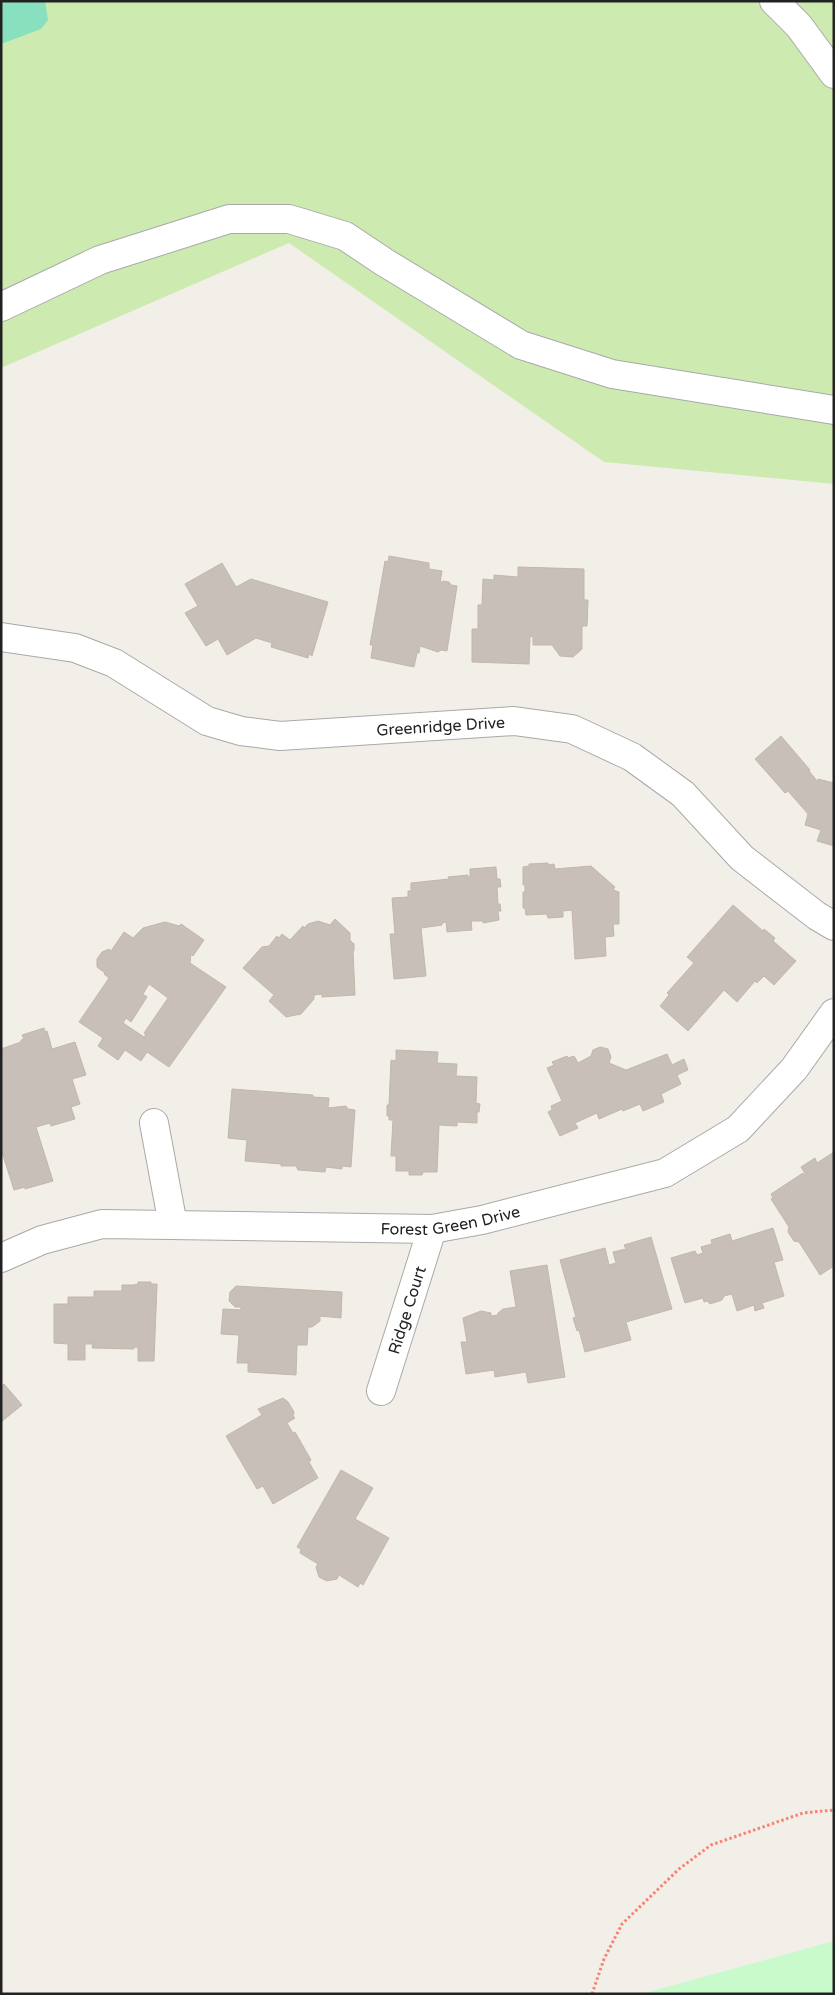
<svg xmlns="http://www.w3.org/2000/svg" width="835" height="1995" font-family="'Varela Round',sans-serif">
  <rect width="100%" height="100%" fill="#f2efe9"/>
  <path fill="#cdebb0" d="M1,1H834V484L604,462L289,243L1,368Z"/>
  <path fill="#c8facc" d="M834,1941V1994H641Z"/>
  <path fill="#88e0be" d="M1,1H45L48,20L41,29L1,44Z"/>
  <g fill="#c7bfb8" stroke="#c4b6ab" fill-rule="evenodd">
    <path d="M389,556L429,563V569L442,571L440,583L443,581L449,582L451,585L457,586L447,651L441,650L438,652L420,646L419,653H417L414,667L371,658L373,645H370L385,561L388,562Z"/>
    <path d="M222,563L236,587L251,579L328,602L312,656L309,654L308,658L271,647L272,643L256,638L227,655L218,639L206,646L185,613L198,606L185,584Z"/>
    <path d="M518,567L584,569V600H588L587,626H582V649L573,657L560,656L552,645H533V637L530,636L529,664L472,662V629H478V605H482L483,579L494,580V575L518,577Z"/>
    <path d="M781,736L810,770L809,771L818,782V779L834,783V846L817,841L821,830L805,825L808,814L788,791L785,793L755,759Z"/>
    <path d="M548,863V865L554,864L555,869L591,866L615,887L613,890L619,892V924H613L614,936L605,937L606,956L575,959L572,910L563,911V917L548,918L547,914L526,915L525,908H523V892H525V885H523V867L529,866V864Z"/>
    <path d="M496,867L497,879H500L501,887H497L498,904H500L501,911H498L499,920L483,923V921H471L472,930L447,932L446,922L442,923V925L421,928L426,976L394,979L390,934H395L392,898L408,897V891H411V883L449,879L448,877L468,875V878L470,877V869Z"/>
    <path d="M733,905L763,931L764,929L775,938L773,941L796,961L774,985L764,976L757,983L755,981L737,1002L724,990L688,1031L660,1006L669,995L667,993L694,963L687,957Z"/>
    <path d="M335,919L350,933V940L354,944V951H353L355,995L322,997V994L314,995V999L301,1014L286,1017L269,1001L274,995L243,968L262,947L269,946L277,936L279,938L282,934L290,940L303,926L304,928L308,924L318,921L330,925Z"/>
    <path d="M165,922L179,926L181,924L204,940L193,956L191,954L190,963L226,987L169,1067L147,1052L141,1061L125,1050L118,1060L98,1046L103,1038L79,1022L109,978L104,974L105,973L97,967V959L102,952L109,949L111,951L124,932L133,938L143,928ZM149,984L168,998L144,1033L146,1034L144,1037L123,1023L126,1018L131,1022L147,997L143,994Z"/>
    <path d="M44,1028L45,1032L47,1031L52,1049L75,1042L86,1075L72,1079L80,1104L71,1107L75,1119L51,1126L50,1123L36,1127L53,1181L25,1189V1187L14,1190L1,1149V1049L21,1042V1040L24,1039L22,1035Z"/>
    <path d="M600,1047L608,1049L611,1057L609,1063L626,1070L667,1054L672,1065L684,1059L688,1070L677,1075L681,1084L661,1094L664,1102L643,1111L640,1104L623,1111L622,1109L599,1119L597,1113L575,1123L578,1128L560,1136L548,1112L552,1110L551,1106L562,1101L547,1068L554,1065L552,1062L567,1056L568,1058L574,1056L578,1063L591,1056L593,1050Z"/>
    <path d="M396,1050L438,1052L437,1063L457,1064L456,1076L477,1077L476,1103L480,1104L479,1112H477V1123L457,1122V1126L439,1125L437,1172H423L422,1175H409V1171H396V1156H391L393,1120H389V1116H387V1105H389L391,1060L396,1061Z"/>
    <path d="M232,1089L313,1095V1097L329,1098L328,1108L346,1106L348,1109L355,1110L351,1167L342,1166V1169L326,1167L325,1172L298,1170L295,1164V1166H281V1164L245,1161L247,1140L228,1138Z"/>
    <path d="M834,1152V1266L820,1275L799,1242L794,1241L788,1232L789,1227L771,1199L773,1198L771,1194L803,1173L805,1176L806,1175L801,1167L815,1158L817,1163Z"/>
    <path d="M773,1228L783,1260L774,1262L784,1296L762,1303L764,1308L755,1311L754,1305L737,1311L732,1294L724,1296L722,1300L710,1304L707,1301L704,1302L703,1298L685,1303L671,1258L695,1251L697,1255L703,1253L701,1247L712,1244L711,1240L730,1234L732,1241Z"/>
    <path d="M651,1237L672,1309L626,1322L631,1340L585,1352L579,1330L577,1331L573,1318L576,1317L560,1260L605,1248L609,1265L616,1263L613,1252L626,1249L624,1245Z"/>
    <path d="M547,1265L565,1377L528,1383L526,1372L495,1377L494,1370L466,1374L461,1342H467L463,1318L481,1311L491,1313V1316L498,1315V1313L503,1309L516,1307L510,1271Z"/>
    <path d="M138,1282H151V1284H157L154,1361H138V1347H134V1349L92,1348L93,1344H85V1360H68V1344L54,1343V1304H68V1297H94V1291H122V1285H133L138,1284Z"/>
    <path d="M236,1286L342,1292L341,1318L320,1316V1321L312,1327H308L307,1345H297L296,1375L248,1372V1363H237L239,1335L221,1334L223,1309L241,1310V1307H235L229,1301L230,1292Z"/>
    <path d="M4,1384L22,1405L1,1422V1387Z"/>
    <path d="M283,1398L288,1402L294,1412L293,1416L295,1418L287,1423L293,1433L295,1432L311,1460L309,1462L318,1478L273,1504L263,1486L257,1489L226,1436L262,1415L258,1409Z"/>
    <path d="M341,1470L373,1488L355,1519L389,1538L363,1585L360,1583L358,1587L339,1575L337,1579L327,1581L319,1577L316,1567L318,1564L300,1553L301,1549L297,1547Z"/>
  </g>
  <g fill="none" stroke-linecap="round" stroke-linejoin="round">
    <g stroke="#a9a9a9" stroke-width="30">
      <g id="minor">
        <path d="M774,1L799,26L834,74"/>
        <path d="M1,307L100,260L229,219H289L345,236L384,262L521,345L612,374L834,410"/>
        <path id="s1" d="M1,637L75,648L114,663L207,721L241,731L280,736L514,721L572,729L632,757L683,794L742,858L817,916L834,926"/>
        <path d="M154,1123L173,1225"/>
        <path id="s2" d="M1,1258L42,1240L102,1224L432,1229L482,1220L665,1173L738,1129L794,1069L834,1013"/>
        <path id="s3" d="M381,1391L432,1229"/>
      </g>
    </g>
    <path stroke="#fa8072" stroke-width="3" stroke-dasharray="2.5 2.5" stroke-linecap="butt" d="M592,1994L604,1959L622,1924L679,1869L711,1845L803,1813L834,1810"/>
    <use href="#minor" stroke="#fff" stroke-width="28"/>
  </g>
  <g text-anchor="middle" stroke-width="4.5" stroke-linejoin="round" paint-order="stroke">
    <g font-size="16" fill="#222" stroke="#fff">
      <text dy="6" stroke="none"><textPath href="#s1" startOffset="462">Greenridge Drive</textPath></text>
      <text dy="6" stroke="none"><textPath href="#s2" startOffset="456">Forest Green Drive</textPath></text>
      <text dy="6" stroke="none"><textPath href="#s3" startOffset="85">Ridge Court</textPath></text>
    </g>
  </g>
  <rect width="835" height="1995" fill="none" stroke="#222222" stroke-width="5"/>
</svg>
